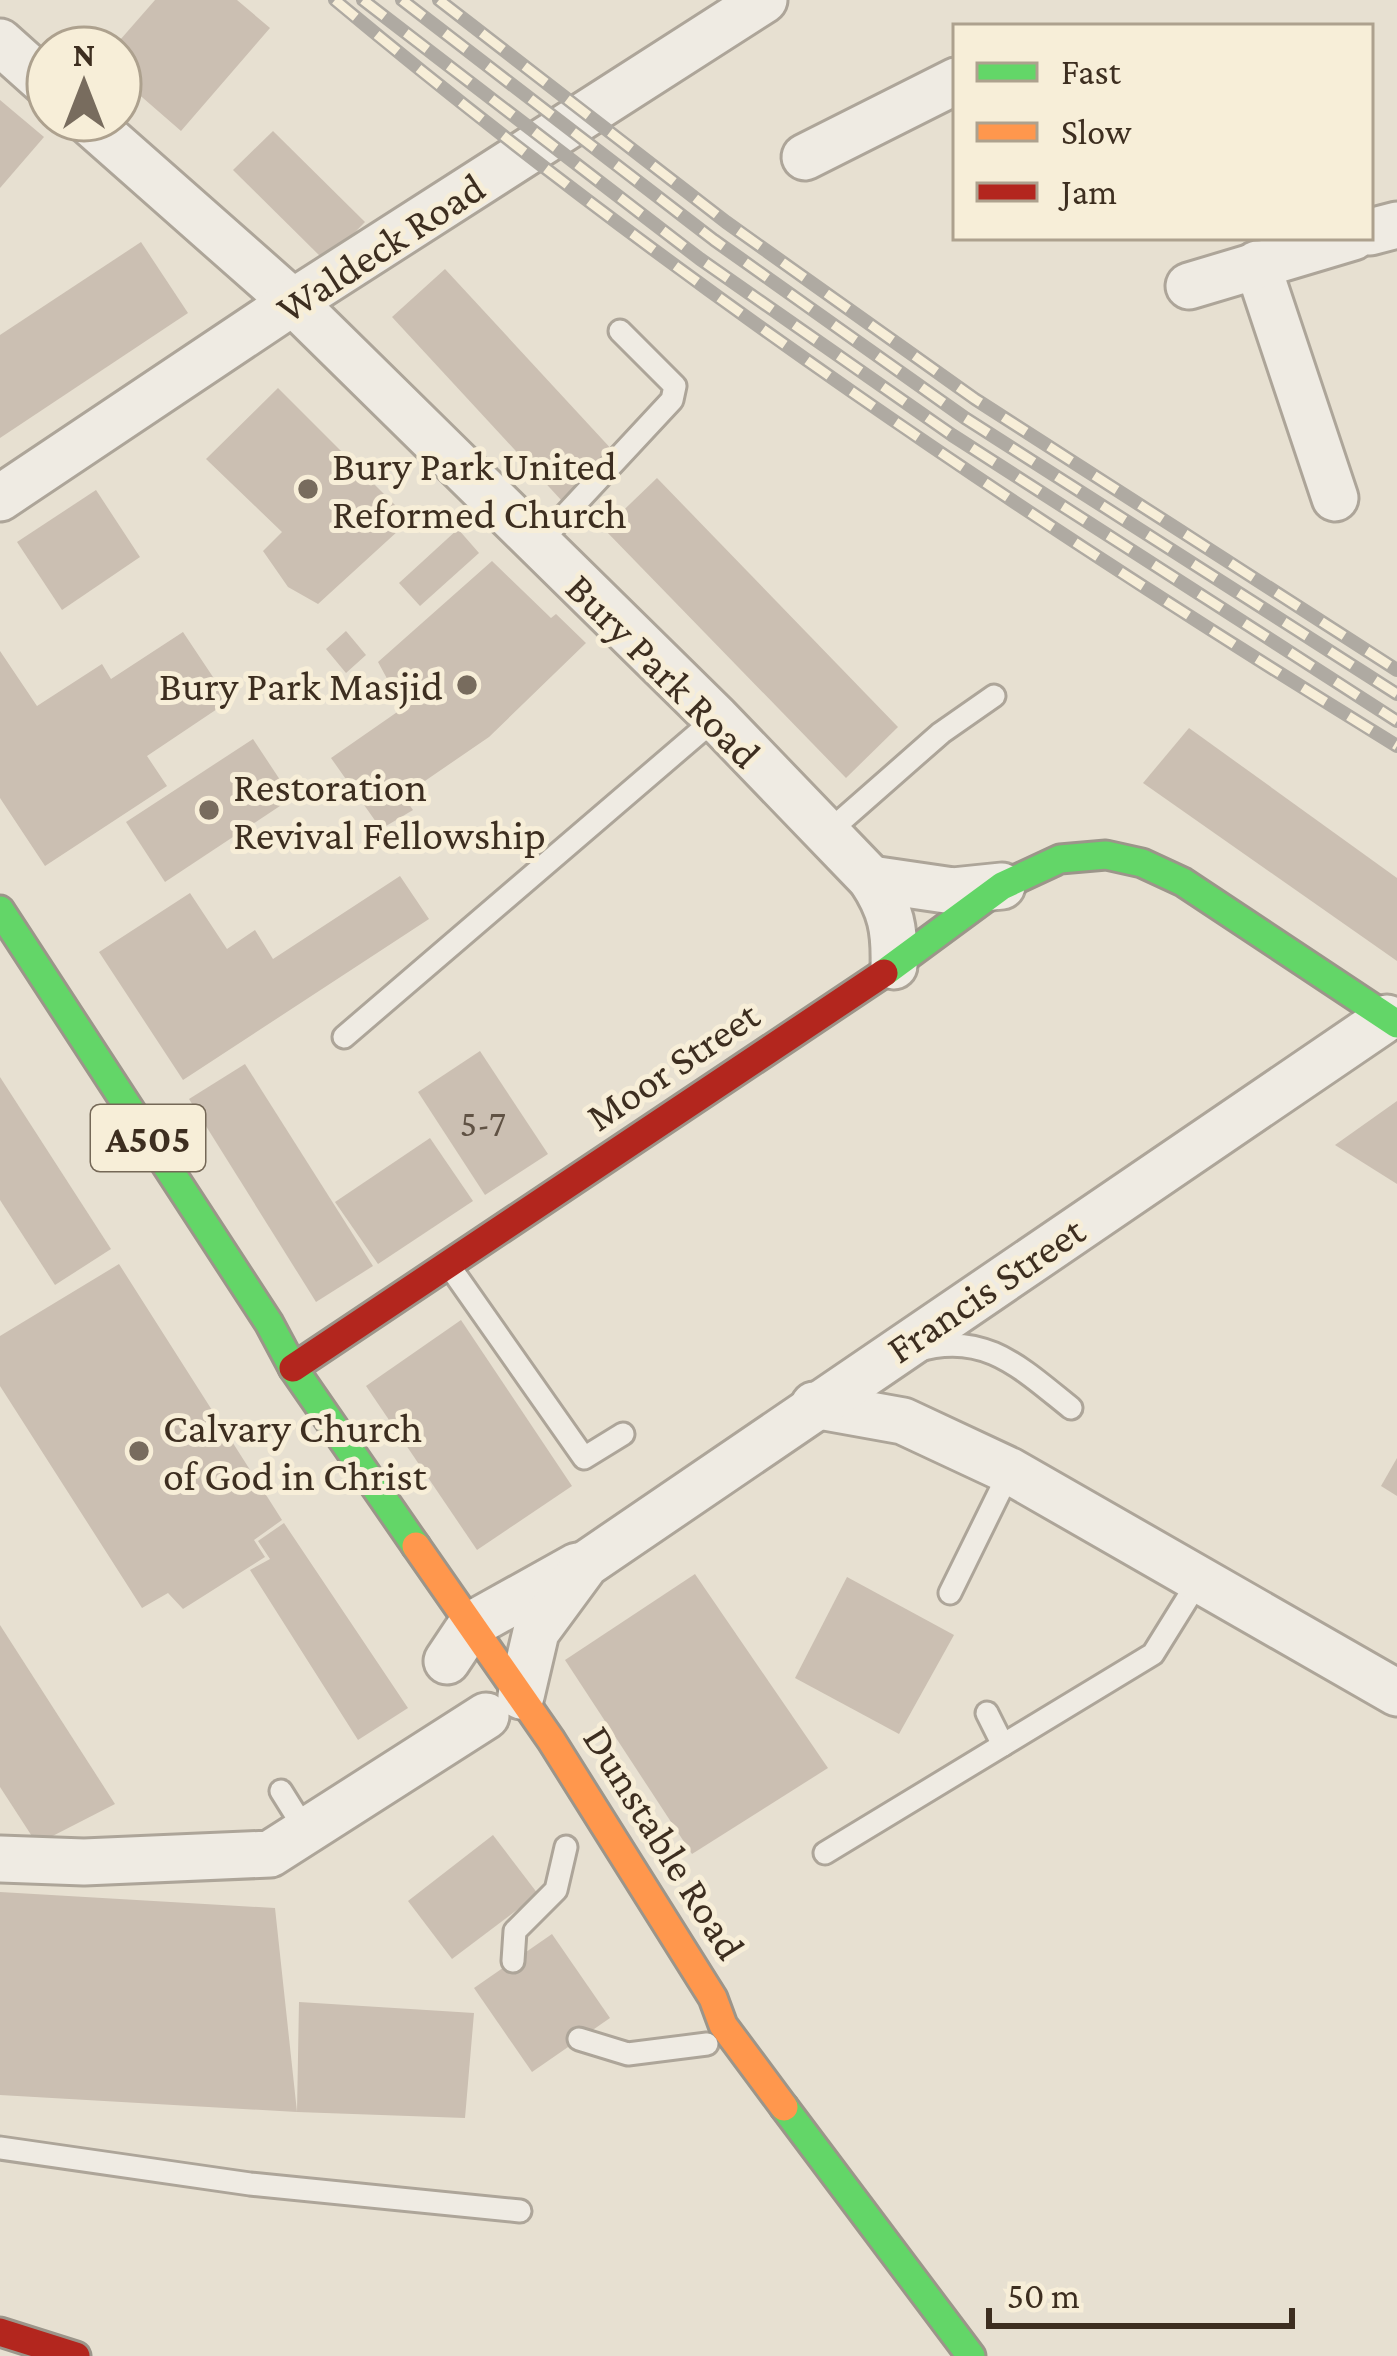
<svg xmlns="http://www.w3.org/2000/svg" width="1397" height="2356" font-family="'Crimson Pro',serif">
  <rect width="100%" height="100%" fill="#e7e0d1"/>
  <g fill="#cbbfb2">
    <path d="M155,0H237L270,28L181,131L120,78V48H113Z"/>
    <path d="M0,100L44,137L0,188Z"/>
    <path d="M273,131L365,222L326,262L233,170Z"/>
    <path d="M141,242L188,313L0,438V335Z"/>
    <path d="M445,269L615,453L562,501L392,317Z"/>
    <path d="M278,388L410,520L318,604L288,587L263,551L282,532L206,459Z"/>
    <path d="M657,478L898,727L846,778L604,529Z"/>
    <path d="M96,490L140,557L62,610L17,542Z"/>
    <path d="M458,529L479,553L420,606L399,583Z"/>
    <path d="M492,561L551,618L556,614L586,643L489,737L403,796L413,810L381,829L331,758L403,708L378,662Z"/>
    <path d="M346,631L366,655L346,673L326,649Z"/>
    <path d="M183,632L229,701L147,756L167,786L45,866L0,798V651L37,706L102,664L111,679Z"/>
    <path d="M1189,728L1397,878V961L1143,783Z"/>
    <path d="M253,739L292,798L165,882L126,822Z"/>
    <path d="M400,876L429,919L183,1080L99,952L190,893L227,949L255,930L273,959Z"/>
    <path d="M480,1051L548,1154L485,1195L418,1092Z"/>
    <path d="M245,1064L373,1266L316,1302L189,1099Z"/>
    <path d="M0,1077L111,1249L55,1285L0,1200Z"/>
    <path d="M1397,1101V1184L1335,1145Z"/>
    <path d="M430,1138L473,1201L378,1264L335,1202Z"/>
    <path d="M119,1264L282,1520L254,1540L265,1557L183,1609L168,1593L142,1608L0,1386V1336Z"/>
    <path d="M461,1320L572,1486L477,1550L366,1386Z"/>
    <path d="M1397,1458V1496L1381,1486Z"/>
    <path d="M284,1523L408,1708L358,1740L250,1570L270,1559L258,1541Z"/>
    <path d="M695,1574L828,1768L692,1854L565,1660Z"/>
    <path d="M847,1577L954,1635L899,1734L795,1678Z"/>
    <path d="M0,1625L115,1804L37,1844L0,1787Z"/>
    <path d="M493,1835L538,1894L452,1959L408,1901Z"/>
    <path d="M0,1892L275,1908L297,2112L299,2002L474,2013L465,2118L297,2112L0,2095Z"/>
    <path d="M552,1934L610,2018L532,2072L474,1988Z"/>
  </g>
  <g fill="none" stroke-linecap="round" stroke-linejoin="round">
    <g stroke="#ada599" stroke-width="27">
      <g id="lane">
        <path d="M538,544L672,400L675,386L620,331"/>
        <path d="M826,834L941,733L994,696"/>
        <path d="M344,1037L716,718"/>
        <path d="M450,1267L584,1458L623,1434"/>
        <path d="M916,1351C984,1330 1021,1368 1071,1408"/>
        <path d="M950,1593L1010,1471"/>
        <path d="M987,1713L1003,1745"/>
        <path d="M281,1791L306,1831"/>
        <path d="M825,1853L1153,1654L1199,1580"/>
        <path d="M513,1961L515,1931L556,1890L566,1847"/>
        <path d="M579,2039L628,2054L707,2044"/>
        <path d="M0,2148L250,2184L520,2211"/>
      </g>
    </g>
    <g stroke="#ada599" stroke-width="51">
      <g id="street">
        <path d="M0,42L48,85"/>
        <path d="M87,120L293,302L716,718L871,879C891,909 895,930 894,966"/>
        <path d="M805,157L956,81"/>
        <path d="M1370,232L1397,225"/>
        <path d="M1257,264L1335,498"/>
        <path d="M1189,286L1353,237"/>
        <path d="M0,498L293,302L764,0"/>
        <path d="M871,879L953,891L1002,886"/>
        <path d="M814,1405L903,1421L1010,1471L1397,1693"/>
        <path d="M447,1661L471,1625L577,1566"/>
        <path d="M521,1696L536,1632L586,1564L1387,1018"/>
        <path d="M0,1859L84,1862L270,1854L486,1716"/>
      </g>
    </g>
    <g stroke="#9c958a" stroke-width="33">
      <g id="fast">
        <path d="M0,910L269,1323L293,1368L416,1546"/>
        <path d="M884,973L1002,886L1060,859L1106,855L1142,863L1183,882L1397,1024"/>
        <path d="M784,2107L971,2356"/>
      </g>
    </g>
    <g stroke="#9c958a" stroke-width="33">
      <path id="slow" d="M416,1546L551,1740L713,1998L723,2025L784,2107"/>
    </g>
    <g stroke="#9c958a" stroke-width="33">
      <g id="jam">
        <path d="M293,1368L884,973"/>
        <path d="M0,2332L76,2356"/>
      </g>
    </g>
    <use href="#lane" stroke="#efebe3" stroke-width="21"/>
    <use href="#street" stroke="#efebe3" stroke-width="45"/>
    <use href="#fast" stroke="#63d668" stroke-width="27"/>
    <use href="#slow" stroke="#ff974d" stroke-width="27"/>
    <use href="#jam" stroke="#b3261e" stroke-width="27"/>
    <g stroke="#afaaa2" stroke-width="14">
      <g id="rail">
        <path d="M335,0C667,277 1029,520 1397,746"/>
        <path d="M363,0L700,259L952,435L1397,721"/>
        <path d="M402,0L714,240L965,418L1397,694"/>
        <path d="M439,0L726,222L975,399L1397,670"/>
      </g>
    </g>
    <use href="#rail" stroke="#f7eed8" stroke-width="9" stroke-dasharray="27" stroke-linecap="butt"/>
  </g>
  <g fill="#786c5e" stroke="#f7eed8" stroke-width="4.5">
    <circle cx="308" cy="489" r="12"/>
    <circle cx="467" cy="685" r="12"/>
    <circle cx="209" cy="810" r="12"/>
    <circle cx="139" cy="1451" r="12"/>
  </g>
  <g text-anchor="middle" stroke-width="10" stroke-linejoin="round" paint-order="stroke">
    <g font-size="36" fill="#605244">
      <text x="483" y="1136">5-7</text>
    </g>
    <rect fill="#f7eed8" stroke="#756857" stroke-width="3" x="91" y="1105" width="114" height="66" rx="9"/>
    <g font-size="39" font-weight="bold" fill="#3d2e20">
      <text x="148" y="1152">A505</text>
    </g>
    <g font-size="42" fill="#3d2e20" stroke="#f7eed8">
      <text transform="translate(380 247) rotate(-33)" y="15">Waldeck Road</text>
      <text transform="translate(664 670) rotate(45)" y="15">Bury Park Road</text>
      <text transform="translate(672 1065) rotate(-34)" y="15">Moor Street</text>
      <text transform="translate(985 1289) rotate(-34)" y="15">Francis Street</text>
      <text transform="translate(665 1842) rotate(58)" y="15">Dunstable Road</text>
    </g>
    <g font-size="42" fill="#3d2e20" stroke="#f7eed8" text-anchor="start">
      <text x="332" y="480">Bury Park United<tspan x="332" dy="48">Reformed Church</tspan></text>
      <text x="443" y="700" text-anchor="end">Bury Park Masjid</text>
      <text x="233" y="801">Restoration<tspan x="233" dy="48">Revival Fellowship</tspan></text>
      <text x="163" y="1442">Calvary Church<tspan x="163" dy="48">of God in Christ</tspan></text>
    </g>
  </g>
  <rect x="953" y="24" width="420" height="216" fill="#f7eed8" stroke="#ada18e" stroke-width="3"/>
  <rect x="977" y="63" width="60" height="18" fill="#63d668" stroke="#ada18e" stroke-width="3"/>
  <text x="1061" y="84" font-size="36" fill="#3d2e20">Fast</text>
  <rect x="977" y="123" width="60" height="18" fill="#ff974d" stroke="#ada18e" stroke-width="3"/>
  <text x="1061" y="144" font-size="36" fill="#3d2e20">Slow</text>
  <rect x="977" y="183" width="60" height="18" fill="#b3261e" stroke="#ada18e" stroke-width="3"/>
  <text x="1061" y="204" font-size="36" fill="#3d2e20">Jam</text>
  <g transform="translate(84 84)"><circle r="57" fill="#f7eed8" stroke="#ada18e" stroke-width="3"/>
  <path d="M0-9L21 45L0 30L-21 45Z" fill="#786c5e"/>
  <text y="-18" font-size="33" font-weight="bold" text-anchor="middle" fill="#3d2e20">N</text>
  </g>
  <path d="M989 2308v18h303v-18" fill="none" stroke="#3d2e20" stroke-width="6"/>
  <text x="1007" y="2308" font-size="36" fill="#3d2e20" stroke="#f7eed8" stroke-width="9" paint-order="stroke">50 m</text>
</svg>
